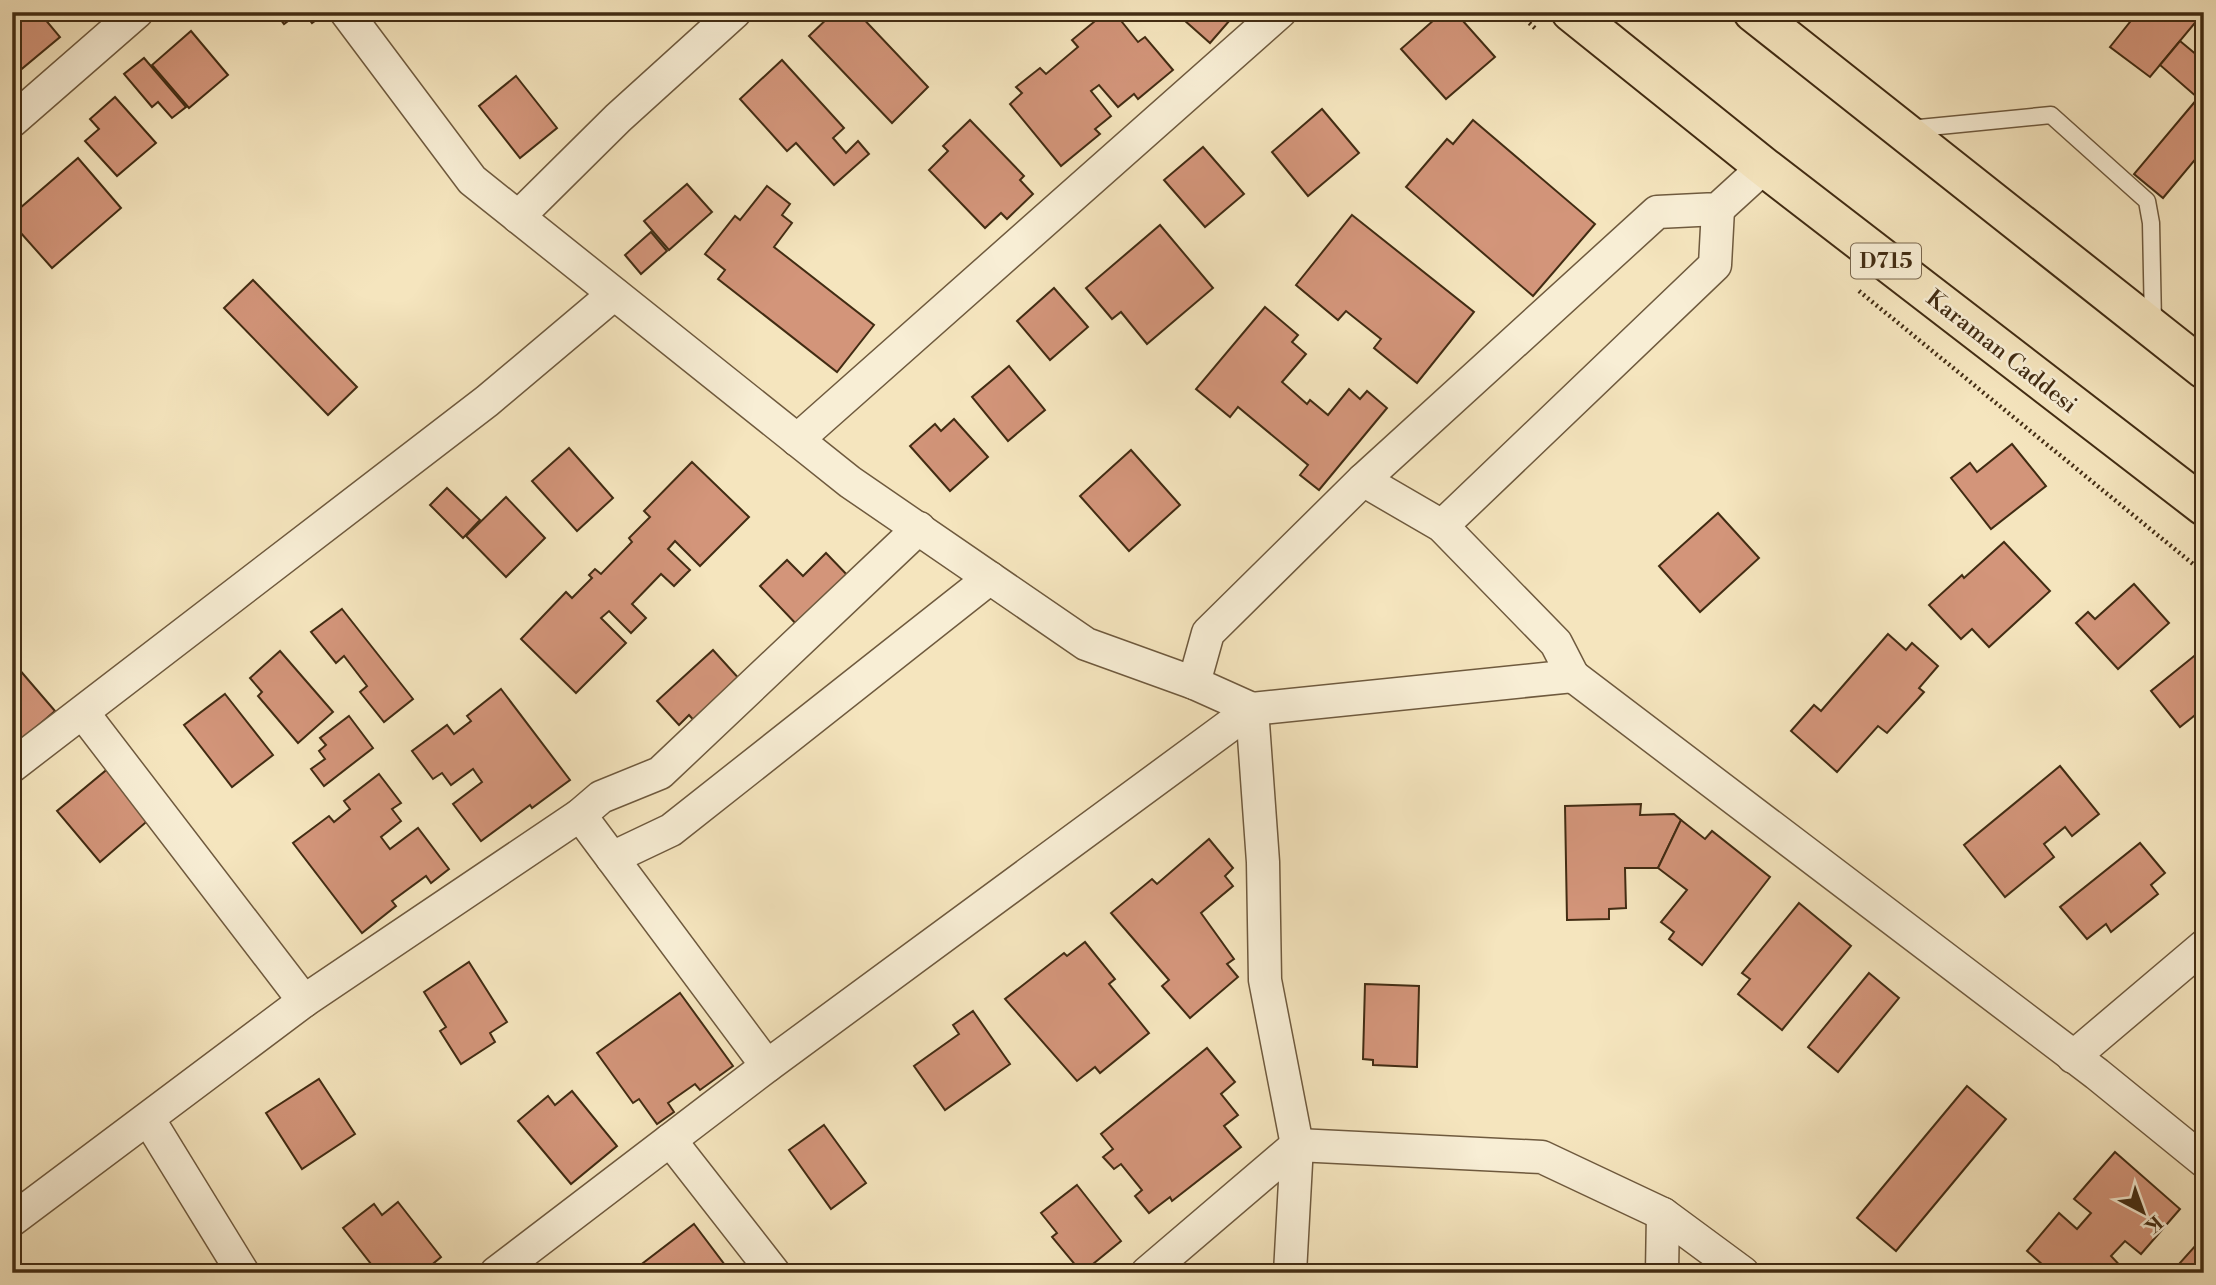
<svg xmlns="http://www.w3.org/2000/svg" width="2216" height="1285" font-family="'Libre Bodoni',serif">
  <rect width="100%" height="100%" fill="#f5e5be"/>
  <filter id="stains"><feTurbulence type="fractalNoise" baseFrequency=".00286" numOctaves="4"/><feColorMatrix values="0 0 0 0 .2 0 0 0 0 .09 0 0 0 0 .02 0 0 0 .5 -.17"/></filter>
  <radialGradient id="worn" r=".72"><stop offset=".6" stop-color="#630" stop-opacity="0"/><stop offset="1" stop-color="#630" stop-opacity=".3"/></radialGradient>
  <g fill="#d3957a" stroke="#422c13" stroke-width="2">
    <path d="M12,12H39L60,37L12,77Z"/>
    <path d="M275,12H300L284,24Z"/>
    <path d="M304,12H327L312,23Z"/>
    <path d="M834,12H857L928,87L892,123L809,36Z"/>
    <path d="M1106,12H1114L1138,42L1145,37L1173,70L1138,99L1134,94L1118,107L1099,85L1091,91L1111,116L1095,129L1100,134L1061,166L1010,104L1022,93L1016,87L1040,68L1046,74L1078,47L1072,40Z"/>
    <path d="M1175,12H1237L1210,43Z"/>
    <path d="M1443,12H1455L1495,57L1446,99L1401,49Z"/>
    <path d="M2138,12H2204L2150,77L2110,47Z"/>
    <path d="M191,31L228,75L189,108L152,65Z"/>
    <path d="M2180,41L2204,61V149L2163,198L2134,174L2198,98L2160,65Z"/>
    <path d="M144,58L186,107L172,118L158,102L152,107L124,74Z"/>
    <path d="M782,60L844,128L833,138L846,153L858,141L869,154L834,185L796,143L787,151L740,99Z"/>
    <path d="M516,76L557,128L520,158L479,106Z"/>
    <path d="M115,97L156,143L117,176L85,141L99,129L90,119Z"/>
    <path d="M1322,109L1359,153L1308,196L1272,152Z"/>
    <path d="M970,120L1024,176L1020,180L1033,194L1007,219L1001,213L985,228L929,170L948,151L943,146Z"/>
    <path d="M1473,120L1595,224L1533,296L1406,187L1447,139L1453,144Z"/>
    <path d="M1203,147L1244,194L1205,227L1164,180Z"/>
    <path d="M78,158L121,208L52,268L12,223V215Z"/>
    <path d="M687,184L712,212L669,250L644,221Z"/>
    <path d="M767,186L790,204L782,215L792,223L774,247L874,325L837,372L718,279L725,270L705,254L735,216L740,220Z"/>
    <path d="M1352,215L1474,312L1417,383L1374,348L1381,339L1346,311L1338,320L1296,285Z"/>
    <path d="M1160,225L1213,288L1147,344L1121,312L1112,319L1086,288Z"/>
    <path d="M651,232L667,251L641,274L625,255Z"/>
    <path d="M253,280L357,387L328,415L224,308Z"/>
    <path d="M1054,288L1088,327L1050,360L1017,321Z"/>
    <path d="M1265,307L1298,335L1292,342L1306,354L1282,382L1307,404L1310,400L1328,415L1349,389L1360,399L1367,391L1387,408L1319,490L1300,475L1308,465L1238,407L1230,417L1196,389Z"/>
    <path d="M1009,366L1045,410L1008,441L972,397Z"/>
    <path d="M954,419L988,457L950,491L910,446L935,424L941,431Z"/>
    <path d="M2012,444L2046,486L1991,529L1951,478L1970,463L1977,472Z"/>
    <path d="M569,448L613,498L577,531L532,481Z"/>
    <path d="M1131,450L1180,505L1129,551L1080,496Z"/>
    <path d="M692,462L749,517L700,566L675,541L668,549L690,570L674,586L661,574L632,604L646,618L631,633L609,611L601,618L626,643L576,693L521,639L566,592L572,598L592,578L589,575L595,569L601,574L632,542L629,538L650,517L644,511Z"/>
    <path d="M447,488L480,520L463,538L430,505Z"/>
    <path d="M506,497L545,538L506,577L466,536Z"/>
    <path d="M1718,513L1759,558L1700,612L1659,566Z"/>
    <path d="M2004,542L2050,591L1989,647L1972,629L1961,639L1929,605L1962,575L1964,578Z"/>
    <path d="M826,553L851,579L800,628L760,586L787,560L803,576Z"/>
    <path d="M2134,584L2169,623L2118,669L2076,623L2088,612L2095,619Z"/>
    <path d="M342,609L413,699L384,722L360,692L367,686L344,656L336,663L311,632Z"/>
    <path d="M1888,634L1906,650L1912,643L1938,666L1919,688L1924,692L1887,733L1878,726L1837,772L1791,731L1814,705L1821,711Z"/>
    <path d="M2204,648V708L2180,727L2151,691Z"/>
    <path d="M713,650L742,682L697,724L689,715L679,725L657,701Z"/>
    <path d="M280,651L333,712L298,743L258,696L262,692L250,678Z"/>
    <path d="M18,668L55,711L12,748V673Z"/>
    <path d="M501,689L570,780L532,808L530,805L481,841L453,804L482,782L473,769L451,785L442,773L433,779L412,751L447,725L454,734L471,721L467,716Z"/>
    <path d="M225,694L273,755L232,787L184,725Z"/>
    <path d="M349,716L373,748L324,786L311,769L325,759L319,751L326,745L320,738Z"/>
    <path d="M2060,766L2099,814L2072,836L2065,827L2044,844L2054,857L2005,897L1964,845Z"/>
    <path d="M110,767L152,817L100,862L57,811Z"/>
    <path d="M379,774L401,803L392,809L401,821L381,837L390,849L418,828L449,869L431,883L426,876L392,901L396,906L362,933L293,843L329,816L334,822L350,809L344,801Z"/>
    <path d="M1641,804L1640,815L1674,814L1681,820L1658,868H1625L1626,908L1609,909V919L1567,920L1565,806Z"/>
    <path d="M1681,820L1705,839L1712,831L1770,877L1702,965L1669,939L1674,932L1661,922L1687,890L1658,868Z"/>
    <path d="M1209,839L1233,868L1225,876L1233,886L1201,913L1234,959L1227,964L1238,977L1190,1018L1162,986L1169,980L1111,913L1152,879L1157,884Z"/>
    <path d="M2140,843L2165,873L2151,885L2158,894L2111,932L2106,924L2087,939L2060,907Z"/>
    <path d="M1799,903L1851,946L1782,1030L1738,994L1750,979L1742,973Z"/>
    <path d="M1085,942L1115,979L1109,984L1149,1033L1100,1073L1095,1067L1077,1081L1005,999L1064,953L1067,956Z"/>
    <path d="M469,962L507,1022L490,1033L495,1042L461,1064L440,1031L446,1027L424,992Z"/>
    <path d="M1869,973L1899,998L1838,1072L1808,1047Z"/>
    <path d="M1365,984L1419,986L1417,1067L1373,1065V1060L1363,1059Z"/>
    <path d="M680,993L733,1066L700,1090L695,1084L668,1103L674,1112L657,1124L639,1099L633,1103L597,1053Z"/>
    <path d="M973,1011L1010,1064L945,1110L914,1066L959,1034L953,1025Z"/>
    <path d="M1207,1048L1235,1082L1221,1094L1238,1115L1224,1126L1241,1147L1172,1201L1170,1197L1149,1213L1135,1196L1142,1190L1121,1164L1114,1169L1103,1157L1113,1149L1101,1134Z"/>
    <path d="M319,1079L355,1134L302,1169L266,1113Z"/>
    <path d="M1967,1086L2006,1119L1896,1251L1857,1218Z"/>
    <path d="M572,1091L617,1146L571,1184L518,1121L548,1096L555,1105Z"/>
    <path d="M824,1125L866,1183L831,1209L789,1150Z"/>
    <path d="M2115,1152L2180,1209L2141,1254L2125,1241L2111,1256L2127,1273H2052L2027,1251L2059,1213L2077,1229L2091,1213L2074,1199Z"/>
    <path d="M1077,1185L1121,1241L1082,1273L1052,1237L1057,1233L1041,1213Z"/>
    <path d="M398,1202L441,1257L422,1273H378L343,1228L374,1204L382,1215Z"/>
    <path d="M694,1224L731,1273H630Z"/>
    <path d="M2204,1236V1273H2171Z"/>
  </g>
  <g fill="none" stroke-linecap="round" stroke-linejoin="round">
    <g stroke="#6f5a3e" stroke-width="19">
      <path id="lane" d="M1909,129L2051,115L2147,201L2151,223L2153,323"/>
    </g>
    <g stroke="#6f5a3e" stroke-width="35">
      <g id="street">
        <path d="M346,12L472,180L850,482L1086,644L1194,683L1252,709L1263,862L1265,980L1297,1145L1290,1273"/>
        <path d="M12,121L137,12"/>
        <path d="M518,217L618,118L735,12"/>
        <path d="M797,440L1280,12"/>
        <path d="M1442,526L1715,265L1718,209"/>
        <path d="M1573,676L2097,1074L2204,1161"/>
        <path d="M1194,683L1208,633L1363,480L1657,212L1718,209L1764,167"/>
        <path d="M83,713L304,1001"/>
        <path d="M12,766L487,401L614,294"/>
        <path d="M580,815L767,1066"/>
        <path d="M612,858L671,830L990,578"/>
        <path d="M2073,1057L2204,946"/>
        <path d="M149,1120L243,1273"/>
        <path d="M670,1140L774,1273"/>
        <path d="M12,1220L304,1001L580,815L601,797L660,773L919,528"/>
        <path d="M496,1273L767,1066L1252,709L1573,676L1556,643L1442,526L1363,480"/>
        <path d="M1147,1273L1297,1145L1542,1157L1663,1214L1743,1273"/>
        <path d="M1662,1273L1663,1214"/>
      </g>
    </g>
    <g stroke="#422c13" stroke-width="42">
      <g id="highway">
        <path d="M1571,12L1764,167L2204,506"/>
        <path d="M1753,12L2204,369"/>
      </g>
    </g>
    <g stroke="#422c13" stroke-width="4.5" stroke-dasharray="2 3.5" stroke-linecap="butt">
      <path d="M1517,12L1537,30"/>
      <path d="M1859,291L2204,573"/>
    </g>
    <use href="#lane" stroke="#f8eed5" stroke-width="16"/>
    <use href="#street" stroke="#f8eed5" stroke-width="32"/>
    <use href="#highway" stroke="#f5e5be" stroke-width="38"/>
  </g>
  <g text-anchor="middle" stroke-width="5" stroke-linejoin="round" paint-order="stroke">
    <rect fill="#f8eed5" stroke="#79664d" stroke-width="2" x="1851" y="243.5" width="70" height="35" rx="5"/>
    <g font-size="21" font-weight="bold" fill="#422c13">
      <text x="1886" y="268">D715</text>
    </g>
    <g font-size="23" fill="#422c13" stroke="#f8eed5">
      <text transform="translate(2002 351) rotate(38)" y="8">Karaman Caddesi</text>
    </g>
  </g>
  <rect width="2216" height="1285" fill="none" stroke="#f5e5be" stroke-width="42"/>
  <rect x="14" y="14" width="2188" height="1257" fill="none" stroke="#422c13" stroke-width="3.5"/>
  <rect x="21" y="21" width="2174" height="1243" fill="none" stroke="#422c13" stroke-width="2"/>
  <g transform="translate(2143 1212) rotate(139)" stroke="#f8eed5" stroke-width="5" paint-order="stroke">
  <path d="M0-5L12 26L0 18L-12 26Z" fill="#422c13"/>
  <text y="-10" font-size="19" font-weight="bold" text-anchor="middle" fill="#422c13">K</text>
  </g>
  <rect width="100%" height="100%" filter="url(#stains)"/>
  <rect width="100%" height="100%" fill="url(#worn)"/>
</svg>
